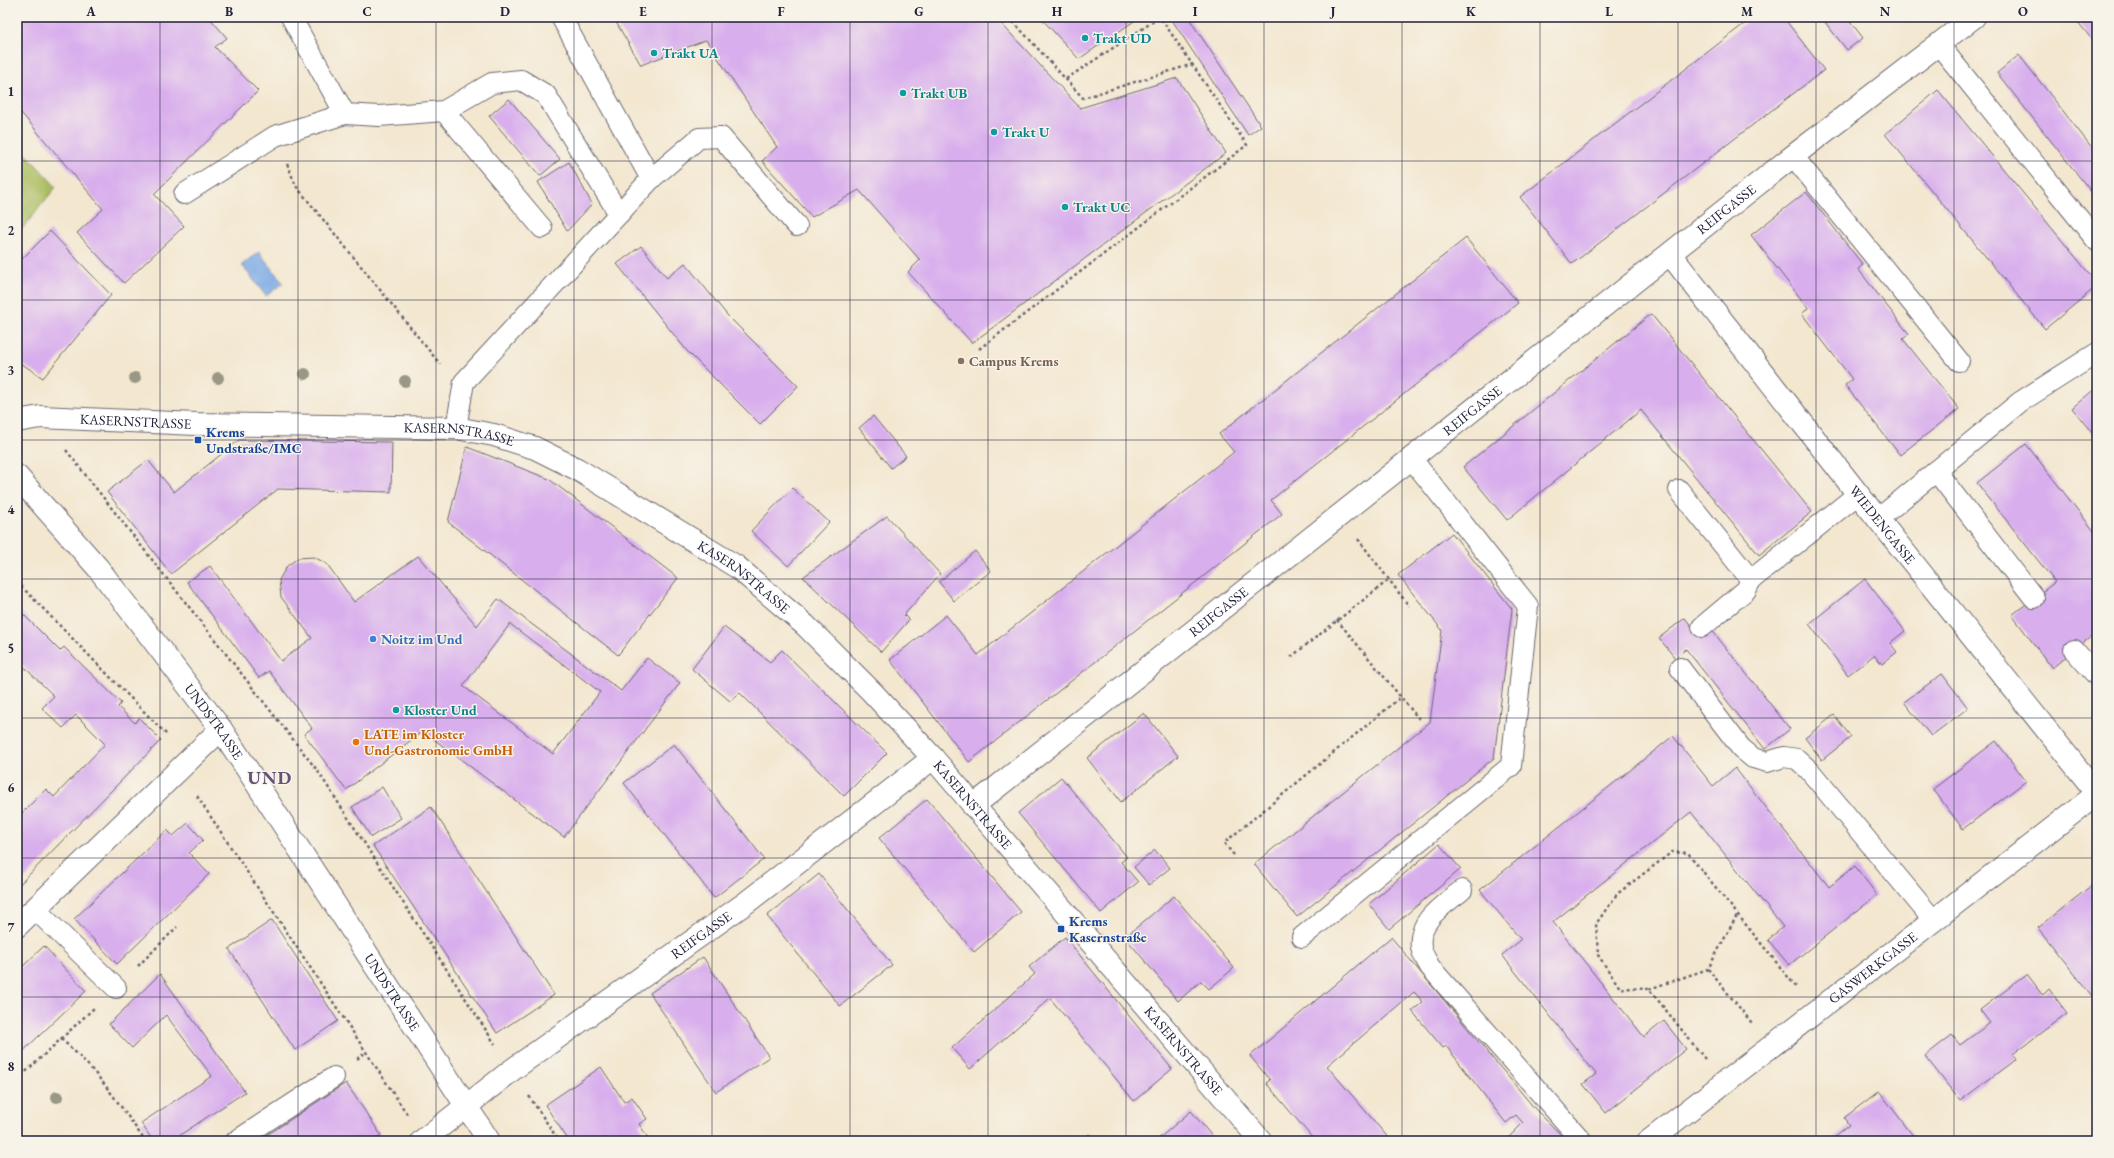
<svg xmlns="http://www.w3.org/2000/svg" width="2114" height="1158" font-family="'EB Garamond',serif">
  <rect width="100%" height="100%" fill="#f7f3e8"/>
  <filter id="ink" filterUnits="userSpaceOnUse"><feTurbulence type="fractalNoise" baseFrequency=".025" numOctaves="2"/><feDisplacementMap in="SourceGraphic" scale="8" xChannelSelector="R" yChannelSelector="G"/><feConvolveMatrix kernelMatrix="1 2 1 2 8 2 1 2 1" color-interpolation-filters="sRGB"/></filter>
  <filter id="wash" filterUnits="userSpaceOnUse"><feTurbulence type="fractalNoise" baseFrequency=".012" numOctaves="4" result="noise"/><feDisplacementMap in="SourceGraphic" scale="16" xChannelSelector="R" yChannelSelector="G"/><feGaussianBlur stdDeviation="0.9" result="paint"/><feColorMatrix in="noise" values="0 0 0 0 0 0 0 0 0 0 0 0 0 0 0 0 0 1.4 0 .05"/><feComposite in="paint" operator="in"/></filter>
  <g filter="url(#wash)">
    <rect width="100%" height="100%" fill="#f3e7d0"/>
    <path fill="#aabd61" stroke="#66704e" d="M17,144L56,187L17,235Z"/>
    <path fill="#7caae5" stroke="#4f6690" d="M259,252L283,283L266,296L242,265Z"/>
    <g id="blocks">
      <g fill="#d8aeed" fill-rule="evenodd">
        <path d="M17,17H209L227,38L215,47L258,91L154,194L184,226L124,283L77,233L103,209L17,108Z"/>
        <path d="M613,17H995L1080,108L1177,78L1226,153L972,343L908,272L920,260L859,190L812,217L762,161L777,147L706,40L641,65Z"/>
        <path d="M1040,17H1140L1079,59Z"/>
        <path d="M1170,17H1188L1261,126L1248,135Z"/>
        <path d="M1753,17H1783L1824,70L1572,264L1520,197Z"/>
        <path d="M1830,17H1847L1863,38L1847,50L1824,21Z"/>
        <path d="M2074,17H2097V46Z"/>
        <path d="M2019,55L2097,154V199L1997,73Z"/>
        <path d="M1938,90L2097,283V286L2045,329L1885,134Z"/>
        <path d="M509,99L560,159L540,176L489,116Z"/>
        <path d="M569,162L592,204L567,231L538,182Z"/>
        <path d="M1806,192L1863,265L1858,269L1909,334L1903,339L1959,409L1900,455L1845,385L1852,379L1802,314L1808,308L1751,235Z"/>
        <path d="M50,231L111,295L43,378L22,364L17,371V264Z"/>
        <path d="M1466,238L1518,303L1271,500L1282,514L969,762L890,660L946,615L978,655L1234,452L1219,434Z"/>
        <path d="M641,246L667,278L685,263L727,315L798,386L760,424L687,351L617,264Z"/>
        <path d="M1651,314L1812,512L1759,555L1641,410L1507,520L1463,467Z"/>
        <path d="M2097,387V439L2072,408Z"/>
        <path d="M873,416L906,456L891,468L859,428Z"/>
        <path d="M239,440L392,442L391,492L278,489L171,574L107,492L148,460L174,492Z"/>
        <path d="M2026,444L2097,535V632L2052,668L2012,615L2055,582L1977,483Z"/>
        <path d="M467,447L549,479L678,578L618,655L448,522Z"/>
        <path d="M792,488L829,522L788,566L751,531Z"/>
        <path d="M887,516L940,574L904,615L909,620L881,652L803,577Z"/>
        <path d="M1452,533L1512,609L1494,758L1297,917L1254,864L1430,722L1442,630L1398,575Z"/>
        <path d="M975,551L991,571L954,601L939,582Z"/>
        <path d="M418,556L477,626L498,599L621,691L647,658L680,683L564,837L423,731L346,790L304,734L312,728L269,671L259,678L187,582L210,566L281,661L312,638L281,597L279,580L287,566L298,558L314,557L327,564L354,602ZM510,624L600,692L553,754L463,686Z"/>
        <path d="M1865,579L1905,631L1890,643L1897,652L1882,664L1874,655L1848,675L1809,624Z"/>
        <path d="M17,608L60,651L64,647L121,703L118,707L135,723L139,718L161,740L17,887V818L46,789L54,797L105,744L76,715L63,728L42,708L54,696L17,660Z"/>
        <path d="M1685,618L1701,638L1711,629L1790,729L1765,749L1686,649L1675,658L1659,638Z"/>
        <path d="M724,627L770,662L782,650L887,753L844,796L740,693L730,701L692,669Z"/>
        <path d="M1942,674L1968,708L1931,736L1904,702Z"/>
        <path d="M1144,713L1178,756L1121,802L1087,758Z"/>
        <path d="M1834,715L1851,737L1822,760L1805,738Z"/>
        <path d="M1673,736L1713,786L1735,768L1829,887L1855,866L1877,895L1789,965L1768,940L1783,927L1691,812L1553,922L1644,1037L1664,1021L1686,1049L1606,1113L1583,1084L1596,1074L1502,955L1521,940L1480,890Z"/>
        <path d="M1996,741L2026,781L1963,829L1933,789Z"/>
        <path d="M674,744L764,859L714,898L624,783Z"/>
        <path d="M1061,777L1127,857L1121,862L1138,882L1101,913L1018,813Z"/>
        <path d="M382,787L401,818L371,837L352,807Z"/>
        <path d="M927,799L1021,912L974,952L879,838Z"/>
        <path d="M431,807L554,995L497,1033L373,846Z"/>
        <path d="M188,823L203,840L189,853L209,874L117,964L74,919L167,830L173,836Z"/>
        <path d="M1439,844L1461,869L1389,929L1369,904Z"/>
        <path d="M1155,850L1170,868L1149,885L1134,867Z"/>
        <path d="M819,874L892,965L840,1006L767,916Z"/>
        <path d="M2097,881V992L2092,996L2038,928Z"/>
        <path d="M1174,896L1234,968L1209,989L1201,981L1178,1001L1125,937Z"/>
        <path d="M272,920L338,1021L295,1050L229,949Z"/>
        <path d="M1065,937L1172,1069L1134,1101L1050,998L970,1069L952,1048L1035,974L1029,967Z"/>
        <path d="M1391,937L1536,1110L1567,1141H1505L1523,1123L1516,1115L1506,1123L1446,1046L1443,1048L1412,1011L1423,1002L1414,992L1327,1066L1391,1141H1315L1266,1083L1270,1080L1250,1056Z"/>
        <path d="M44,946L86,991L17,1057V972Z"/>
        <path d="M703,957L769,1057L716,1092L650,993Z"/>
        <path d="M160,974L245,1092L171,1141H153L141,1123L212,1076L166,1015L132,1048L109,1024Z"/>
        <path d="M2027,974L2043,995L2049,989L2067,1013L2013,1054L2016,1059L1960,1101L1925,1056L1952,1035L1960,1045L1990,1023L1980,1010Z"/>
        <path d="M601,1067L624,1102L632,1097L647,1119L639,1124L650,1141H569L545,1105Z"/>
        <path d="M346,1083L381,1135L371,1141H258Z"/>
        <path d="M1879,1091L1917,1141H1829L1849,1125L1844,1118Z"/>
        <path d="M1191,1111L1216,1141H1156Z"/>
        <path d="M2097,1133V1141H2087Z"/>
        <path d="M1089,1134L1097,1141H1082Z"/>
      </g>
    </g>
  </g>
  <g filter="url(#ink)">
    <use href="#blocks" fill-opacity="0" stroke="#6b676f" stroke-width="1"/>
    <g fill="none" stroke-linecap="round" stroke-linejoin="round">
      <g stroke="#6b676f" stroke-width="22">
        <g id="service">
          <path d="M291,17L345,114L379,116L444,111L542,228"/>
          <path d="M1939,45L2097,241"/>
          <path d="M444,111L492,83L521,80L546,95L619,214"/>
          <path d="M1793,156L1959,361"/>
          <path d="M651,179L699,138L721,137L797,226"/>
          <path d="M184,194L275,136L345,114"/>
          <path d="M456,428L464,382L651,179L561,17"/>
          <path d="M1936,471L2034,598"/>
          <path d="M1679,490L1751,580L1858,494"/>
          <path d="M1878,519L2020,402L2097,353"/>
          <path d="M1702,627L1746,590L1751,580"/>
          <path d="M2074,650L2097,676"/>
          <path d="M1680,668L1741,748L1753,758L1767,762L1784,757L1797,759L1809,770L1934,921"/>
          <path d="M1462,890C1444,905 1417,920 1421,947C1422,954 1427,961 1430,967L1582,1141"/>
          <path d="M35,909L116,988"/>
          <path d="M1302,937L1511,766L1528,606L1411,458"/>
          <path d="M236,1141L334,1077"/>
        </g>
      </g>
      <g stroke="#6b676f" stroke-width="24">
        <g id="minor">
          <path id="s1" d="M1670,254L1858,494L2097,793"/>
          <path id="s2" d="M17,421L40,417L196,424L456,428L494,435L535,448L577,469L737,567L805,625L872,692L933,758L1261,1141"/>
          <path id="s3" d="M17,476L98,568L221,729L489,1141"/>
          <path id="s4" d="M973,806L1793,156L1974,17"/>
          <path d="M17,926L221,729"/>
          <path id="s5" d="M422,1141L512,1070L747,902L933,758"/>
          <path id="s6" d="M1649,1141L2097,794"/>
        </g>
      </g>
      <g stroke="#6b676f" stroke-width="2.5" stroke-dasharray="3 3" stroke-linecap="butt">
        <path d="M1009,17L1083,98L1193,64"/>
        <path d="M1066,79L1160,17"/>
        <path d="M287,164L296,186L440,364"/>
        <path d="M979,349L1247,145L1160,17"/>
        <path d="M66,450L317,770L495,1044"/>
        <path d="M1358,539L1409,606"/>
        <path d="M17,582L168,736"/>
        <path d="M1337,620L1419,719"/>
        <path d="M1291,657L1390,579"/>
        <path d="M197,796L407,1114"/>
        <path d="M1234,855L1224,843L1401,697"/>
        <path d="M138,966L177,927"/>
        <path d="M1708,969L1752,1023"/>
        <path d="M1649,989L1708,969L1737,915"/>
        <path d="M61,1039C97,1070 118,1102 145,1141"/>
        <path d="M357,1059L366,1052"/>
        <path d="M1705,1059L1649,989L1620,988L1598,955L1596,924L1617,894L1672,852L1688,853L1797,988"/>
        <path d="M17,1080L94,1008"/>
        <path d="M529,1096L559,1141"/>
      </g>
      <use href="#service" stroke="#fff" stroke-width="20"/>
      <use href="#minor" stroke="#fff" stroke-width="22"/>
    </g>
    <g fill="#9a9885">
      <circle cx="305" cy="374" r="6"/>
      <circle cx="135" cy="378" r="6"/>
      <circle cx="218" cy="378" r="6"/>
      <circle cx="405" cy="381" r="6"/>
      <circle cx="57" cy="1097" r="6"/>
    </g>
  </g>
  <path fill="none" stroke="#22223b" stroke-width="1" stroke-opacity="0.55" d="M160,17V1141M298,17V1141M436,17V1141M574,17V1141M712,17V1141M850,17V1141M988,17V1141M1126,17V1141M1264,17V1141M1402,17V1141M1540,17V1141M1678,17V1141M1816,17V1141M1954,17V1141M17,161H2097M17,300H2097M17,440H2097M17,579H2097M17,718H2097M17,858H2097M17,997H2097"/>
  <g fill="#0f9aa8" stroke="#f7f3e8" stroke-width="1.5">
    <circle cx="1085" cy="38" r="4"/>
    <circle cx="654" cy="53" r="4"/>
    <circle cx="903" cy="93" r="4"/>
    <circle cx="994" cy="132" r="4"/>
    <circle cx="1065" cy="207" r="4"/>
    <circle cx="396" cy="710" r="4"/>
  </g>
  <circle fill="#8d6e63" stroke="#f7f3e8" stroke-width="1.5" cx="961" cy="361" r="4"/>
  <g fill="#1a4fb4" stroke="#f7f3e8" stroke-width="1.5">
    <rect x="194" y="436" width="8" height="8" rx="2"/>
    <rect x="1057" y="925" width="8" height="8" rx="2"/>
  </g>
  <circle fill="#3f7fe0" stroke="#f7f3e8" stroke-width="1.5" cx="373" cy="639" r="4"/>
  <circle fill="#e8710a" stroke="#f7f3e8" stroke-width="1.5" cx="356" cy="742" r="4"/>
  <g text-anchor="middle" stroke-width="3" stroke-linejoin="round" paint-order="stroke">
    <g font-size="14" font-weight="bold" fill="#0d838f" stroke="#f7f3e8" text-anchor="start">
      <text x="1093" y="43">Trakt UD</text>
      <text x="662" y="58">Trakt UA</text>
      <text x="911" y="98">Trakt UB</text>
      <text x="1002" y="137">Trakt U</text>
      <text x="1073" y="212">Trakt UC</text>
      <text x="404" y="715">Kloster Und</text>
    </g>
    <g font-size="14" fill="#22223b" stroke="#f7f3e8">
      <text dy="5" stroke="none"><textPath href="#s4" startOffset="961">REIFGASSE</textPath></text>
      <text dy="5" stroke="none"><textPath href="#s4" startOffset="637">REIFGASSE</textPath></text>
      <text dy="5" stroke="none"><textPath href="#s2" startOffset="119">KASERNSTRASSE</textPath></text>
      <text dy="5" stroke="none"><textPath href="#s2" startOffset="443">KASERNSTRASSE</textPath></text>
      <text dy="5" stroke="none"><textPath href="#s1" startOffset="344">WIEDENGASSE</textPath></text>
      <text dy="5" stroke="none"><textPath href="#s2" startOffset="767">KASERNSTRASSE</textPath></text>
      <text dy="5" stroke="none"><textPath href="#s4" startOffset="313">REIFGASSE</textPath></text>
      <text dy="5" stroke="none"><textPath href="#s3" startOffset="315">UNDSTRASSE</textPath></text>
      <text dy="5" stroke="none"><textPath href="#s2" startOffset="1091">KASERNSTRASSE</textPath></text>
      <text dy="5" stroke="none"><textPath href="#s5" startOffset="347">REIFGASSE</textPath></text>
      <text dy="5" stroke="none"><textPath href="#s6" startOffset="283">GASWERKGASSE</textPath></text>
      <text dy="5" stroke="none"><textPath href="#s3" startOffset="639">UNDSTRASSE</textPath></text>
      <text dy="5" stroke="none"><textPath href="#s2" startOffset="1415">KASERNSTRASSE</textPath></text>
    </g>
    <g font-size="14" font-weight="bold" fill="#785e54" stroke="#f7f3e8" text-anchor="start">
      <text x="969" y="366">Campus Krems</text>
    </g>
    <g font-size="14" font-weight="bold" fill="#164399" stroke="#f7f3e8" text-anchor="start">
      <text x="206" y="437">Krems<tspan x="206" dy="16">Undstraße/IMC</tspan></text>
      <text x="1069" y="926">Krems<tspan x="1069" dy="16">Kasernstraße</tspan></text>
    </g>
    <g font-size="14" font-weight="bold" fill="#366cbe" stroke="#f7f3e8" text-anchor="start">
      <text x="381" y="644">Noitz im Und</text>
    </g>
    <g font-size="14" font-weight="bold" fill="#c56008" stroke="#f7f3e8" text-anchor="start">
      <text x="364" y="739">LATE im Kloster<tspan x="364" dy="16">Und-Gastronomie GmbH</tspan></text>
    </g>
    <g font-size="18" font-weight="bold" letter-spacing="1" fill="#625379" stroke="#f7f3e8">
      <text x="270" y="784">UND</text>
    </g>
  </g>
  <rect width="2114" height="1158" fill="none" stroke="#f7f3e8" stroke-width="44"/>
  <rect x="22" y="22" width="2070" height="1114" fill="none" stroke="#22223b" stroke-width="1.5"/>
  <g font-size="13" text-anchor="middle" font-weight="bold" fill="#22223b">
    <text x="91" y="16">A</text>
    <text x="229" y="16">B</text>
    <text x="367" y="16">C</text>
    <text x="505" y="16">D</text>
    <text x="643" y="16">E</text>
    <text x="781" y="16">F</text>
    <text x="919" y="16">G</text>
    <text x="1057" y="16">H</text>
    <text x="1195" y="16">I</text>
    <text x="1333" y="16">J</text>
    <text x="1471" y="16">K</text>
    <text x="1609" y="16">L</text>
    <text x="1747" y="16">M</text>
    <text x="1885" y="16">N</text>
    <text x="2023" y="16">O</text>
    <text x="11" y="96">1</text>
    <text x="11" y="235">2</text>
    <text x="11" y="375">3</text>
    <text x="11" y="514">4</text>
    <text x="11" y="653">5</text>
    <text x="11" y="792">6</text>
    <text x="11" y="932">7</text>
    <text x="11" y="1071">8</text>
  </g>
</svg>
